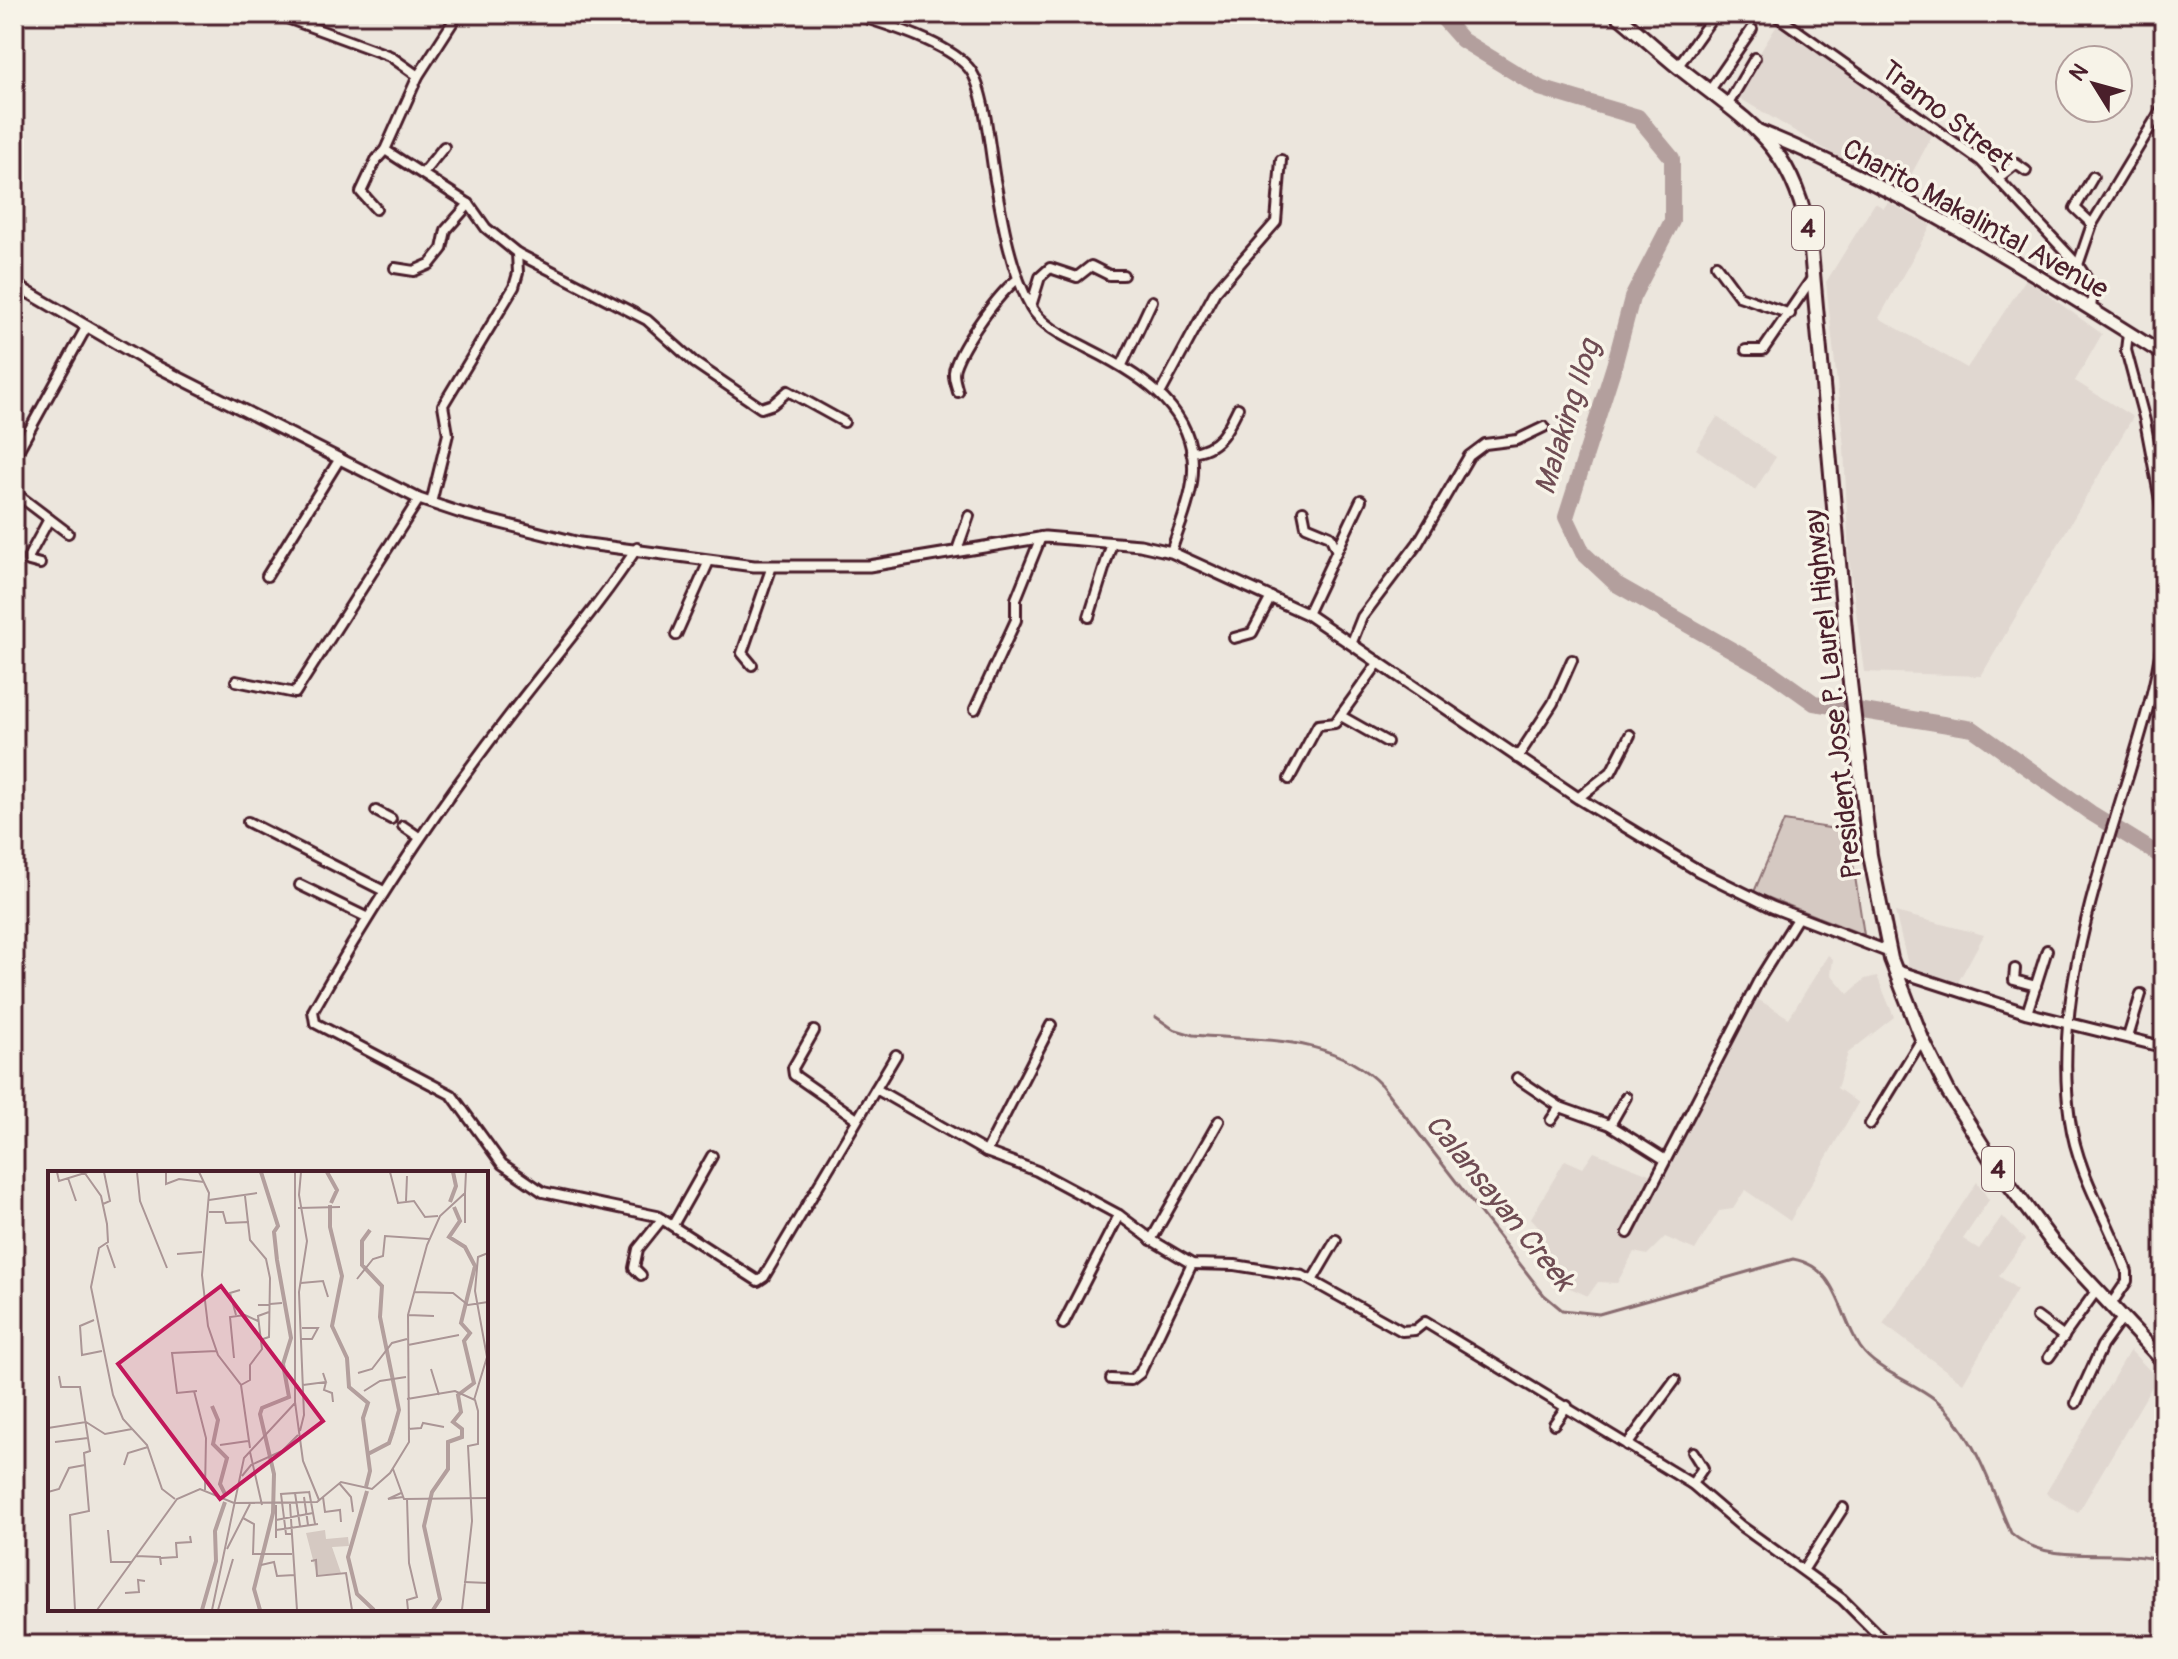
<svg xmlns="http://www.w3.org/2000/svg" width="2178" height="1659" font-family="Pangolin,sans-serif">
  <rect width="100%" height="100%" fill="#ece6dd"/>
  <filter id="ink" filterUnits="userSpaceOnUse"><feTurbulence type="fractalNoise" baseFrequency=".0125" numOctaves="2"/><feDisplacementMap in="SourceGraphic" scale="16" xChannelSelector="R" yChannelSelector="G"/><feConvolveMatrix kernelMatrix="1 2 1 2 8 2 1 2 1" color-interpolation-filters="sRGB"/></filter>
  <g filter="url(#ink)">
    <g fill="#e0d7d0">
      <path d="M1779,22L1935,130L1910,177L1888,165L1879,181L1734,95Z"/>
      <path d="M1888,202L1931,225L1879,318L1967,368L2026,279L2102,334L2075,381L2133,417L1981,676L1864,672L1849,559L1844,447L1826,282L1875,203L1884,208Z"/>
      <path d="M1717,417L1776,457L1755,490L1696,449Z"/>
      <path d="M1895,912L1984,935L1957,984L1909,969Z"/>
      <path d="M1828,955L1833,959L1831,974L1848,994L1865,979L1877,976L1894,1017L1848,1053L1837,1088L1858,1103L1790,1221L1745,1190L1733,1209L1719,1211L1695,1250L1665,1237L1647,1255L1634,1252L1617,1283L1598,1282L1588,1296L1561,1284L1545,1262L1546,1249L1534,1238L1540,1228L1531,1218L1565,1160L1583,1168L1594,1152L1659,1178L1754,997L1789,1018Z"/>
      <path d="M1977,1182L1989,1200L1963,1239L1979,1249L2002,1216L2025,1240L1999,1276L2017,1289L1963,1383L1883,1324Z"/>
      <path d="M2130,1350L2157,1378L2078,1513L2046,1493Z"/>
    </g>
    <path fill="#d5c9c2" stroke="#907476" stroke-width="2" d="M1784,821L1848,831L1864,935L1754,892Z"/>
    <g fill="none" stroke-linecap="round" stroke-linejoin="round">
      <path stroke="#896c6f" stroke-width="3" d="M1156,1017L1173,1029L1193,1035C1259,1041 1333,1034 1382,1086L1544,1295L1562,1310L1599,1314L1793,1259C1838,1267 1838,1313 1860,1347C1877,1372 1913,1381 1936,1400C1975,1432 1991,1489 2011,1533C2051,1569 2115,1545 2164,1562"/>
      <path stroke="#b39f9d" stroke-width="16" d="M1439,14L1462,40L1540,88L1638,117L1672,158V221L1632,298L1614,366L1566,517L1583,553L1616,584L1769,671L1814,703L1973,729L2091,813L2164,858"/>
      <g stroke="#4a1f2b" stroke-width="14">
        <g id="minor">
          <path d="M276,14L390,56L418,76"/>
          <path d="M458,14L418,76L385,150L469,204L486,228L517,253L647,320L695,363L761,408L773,404L788,391L844,422"/>
          <path d="M853,14C885,24 946,42 968,67C986,86 990,158 996,185C1003,225 1011,271 1031,307C1042,327 1070,339 1089,349C1143,376 1202,412 1192,483C1189,506 1178,530 1171,552"/>
          <path d="M1774,14L1981,161L2078,265L2093,288L2091,310"/>
          <path d="M1678,66L1715,14"/>
          <path d="M1710,90L1752,29"/>
          <path d="M1728,104L1755,58"/>
          <path d="M423,173L444,147"/>
          <path d="M1998,178L2016,164L2026,171"/>
          <path d="M376,209L361,192L376,160L385,150"/>
          <path d="M2092,224L2075,208L2093,177"/>
          <path d="M1716,265L1739,296L1790,314"/>
          <path d="M2078,265L2092,224L2164,105"/>
          <path d="M395,268L414,271L430,264L442,249L446,230L469,204"/>
          <path d="M1031,306L1040,277L1050,268L1077,277L1091,266L1109,275H1123"/>
          <path d="M2128,333L2126,350L2145,421L2164,521"/>
          <path d="M1746,350H1763L1813,277"/>
          <path d="M1122,365L1152,301"/>
          <path d="M958,392C956,384 952,376 955,367C962,345 999,292 1018,279"/>
          <path d="M1161,392L1215,292L1276,222L1281,160"/>
          <path d="M1191,452C1218,450 1227,431 1238,408"/>
          <path d="M14,458L87,326"/>
          <path d="M14,492L68,533"/>
          <path d="M431,503L448,434L443,405L514,287L518,273L517,253"/>
          <path d="M1303,511L1306,526L1330,536L1336,549"/>
          <path d="M637,548C599,606 554,657 512,712C438,807 372,906 313,1011L315,1023L452,1095L502,1164L543,1192L657,1216L758,1281L764,1277L896,1055"/>
          <path d="M957,550L969,516"/>
          <path d="M40,564L29,561V556L49,519"/>
          <path d="M267,576L339,460"/>
          <path d="M1307,614L1361,500"/>
          <path d="M1089,617L1112,543"/>
          <path d="M676,635L709,561"/>
          <path d="M1234,638L1252,633L1271,597"/>
          <path d="M1352,642L1362,617L1418,543L1469,456L1485,444L1517,440L1544,427"/>
          <path d="M752,665L742,653L772,566"/>
          <path d="M236,681L295,693L419,499"/>
          <path d="M975,709L1016,620V599L1041,537"/>
          <path d="M1341,716L1387,742"/>
          <path d="M1517,758L1553,703L1572,660"/>
          <path d="M1289,779L1318,725L1335,723L1379,662"/>
          <path d="M1578,798L1611,772L1630,735"/>
          <path d="M376,811L391,819"/>
          <path d="M248,822L384,891"/>
          <path d="M403,826L419,837"/>
          <path d="M300,885L366,917"/>
          <path d="M2015,969L2014,980L2036,986"/>
          <path d="M2027,1013L2047,950"/>
          <path d="M814,1031L793,1068L794,1075L857,1119"/>
          <path d="M2128,1037L2141,994"/>
          <path d="M1517,1078L1560,1107L1610,1125L1664,1159"/>
          <path d="M876,1089L986,1152L1037,1171L1119,1215L1155,1242L1192,1264L1235,1265L1303,1276L1402,1331L1415,1330L1425,1322L1692,1484L1741,1526L1842,1599L1888,1645"/>
          <path d="M1551,1120L1560,1107"/>
          <path d="M1870,1124L1922,1039"/>
          <path d="M1610,1125L1626,1097"/>
          <path d="M986,1152L1051,1025"/>
          <path d="M673,1225L712,1156"/>
          <path d="M1628,1233L1760,978L1798,917"/>
          <path d="M1151,1240L1219,1121"/>
          <path d="M641,1275L634,1268L638,1249L662,1219"/>
          <path d="M1313,1279L1336,1240"/>
          <path d="M2110,1306L2127,1281V1272C2109,1220 2078,1176 2070,1120C2053,1002 2096,882 2130,770C2144,722 2160,674 2164,623"/>
          <path d="M2037,1317L2064,1337"/>
          <path d="M1063,1324L1119,1215"/>
          <path d="M2049,1357L2096,1291"/>
          <path d="M1111,1379L1131,1380L1140,1373L1192,1264"/>
          <path d="M2076,1403L2102,1346L2122,1318"/>
          <path d="M1554,1424L1567,1406"/>
          <path d="M1627,1445L1675,1380"/>
          <path d="M1692,1484L1703,1468L1693,1452"/>
          <path d="M1804,1569L1843,1508"/>
        </g>
      </g>
      <g stroke="#4a1f2b" stroke-width="15">
        <g id="tertiary">
          <path d="M14,284L150,363L419,499L461,513L580,543L754,566H869L1045,537L1140,545L1171,552L1307,614L1578,798L1699,871L1772,907L1889,952"/>
          <path d="M1895,970L2027,1013L2164,1047"/>
        </g>
      </g>
      <g stroke="#4a1f2b" stroke-width="17">
        <path id="secondary" d="M1759,131C1902,189 2034,273 2164,355"/>
      </g>
      <g stroke="#4a1f2b" stroke-width="18">
        <path id="trunk" d="M1616,14C1637,31 1656,49 1677,66C1748,123 1793,142 1810,240L1849,674L1870,855L1891,959L1922,1039L1949,1093L1994,1164L2053,1243L2164,1362"/>
      </g>
      <use href="#minor" stroke="#f7f3e8" stroke-width="8"/>
      <use href="#tertiary" stroke="#f7f3e8" stroke-width="9"/>
      <use href="#secondary" stroke="#f7f3e8" stroke-width="11"/>
      <use href="#trunk" stroke="#f7f3e8" stroke-width="12"/>
    </g>
  </g>
  <g text-anchor="middle" stroke-width="7" stroke-linejoin="round" paint-order="stroke">
    <g fill="#f7f3e8" stroke="#7e5f64" stroke-width="2">
      <rect x="1792" y="206" width="32" height="44" rx="6"/>
      <rect x="1982" y="1147" width="32" height="44" rx="6"/>
    </g>
    <g font-size="26" font-weight="bold" fill="#4a1f2b">
      <text x="1808" y="237">4</text>
      <text x="1998" y="1178">4</text>
    </g>
    <g font-size="28" fill="#4a1f2b" stroke="#f7f3e8">
      <text transform="translate(1948 115) rotate(38)" y="10">Tramo Street</text>
      <text transform="translate(1976 218) rotate(29)" y="10">Charito Makalintal Avenue</text>
      <text transform="translate(1832 694) rotate(-96)" y="10">President Jose P. Laurel Highway</text>
    </g>
    <g font-size="30" font-style="italic" fill="#6f4c53" stroke="#f7f3e8">
      <text transform="translate(1567 417) rotate(-73)" y="10">Malaking Ilog</text>
      <text transform="translate(1500 1202) rotate(51)" y="10">Calansayan Creek</text>
    </g>
  </g>
  <g transform="translate(48 1171)">
    <rect width="440" height="440" fill="#ece6dd"/>
    <path d="M277,359L278,368L300,366L301,375L284,376L293,402L269,404L258,362Z" fill="#d5c9c2"/>
    <path fill="none" stroke="#b39f9d" stroke-width="4" d="M279,1L289,19L283,32M402,31L408,15L405,1M282,34V56L294,105L284,155L299,187L301,216L320,232L315,247L322,300L318,316M322,59L314,70V94L334,115L332,146L351,239L345,260M164,235L170,249L165,273L179,287L172,313L178,325M320,283L341,272L345,260M319,320L300,386L309,423L326,439M154,439L168,390L167,360L177,331M212,439L206,418L225,342L226,303L212,243L214,237L241,226L235,193L243,167L229,89L226,61L230,55L213,1M385,439L392,428L376,355L384,321L400,298V271L414,266V258L405,251L413,241L410,224L426,212L416,170L422,162L413,152L427,95L417,76L401,66L412,50L406,36"/>
    <path fill="none" stroke="#ab9696" stroke-width="2" d="M9,1L11,10L40,1M36,1L53,25L59,53L60,71L51,77L43,116L65,224L75,248L99,274L114,318L127,328M89,1L92,30L119,97M118,1V13L131,8L156,11M151,1L161,22L154,104L160,155L170,184L193,214L202,277M342,1L350,32L366,30L377,46L390,45M20,7L28,30M197,25L202,69L218,88L222,107L221,166L212,169M161,29L209,22M358,30L359,5M55,33L62,30L56,1M250,37L292,36M161,41H175L178,52L201,51M417,52V22M59,74L67,97M129,83L154,81M309,108L325,88L335,85L337,65L381,68M253,112L275,110L280,126M366,121L405,122L420,134L440,131M210,134L234,132M188,144L182,122L192,119M360,144L386,145M46,149L32,155L34,184L54,180M253,168H264L270,157H254M360,174L411,164M186,187L182,146L197,144L210,150M383,198L391,224M310,202L324,198L344,172L359,168M11,205L13,216H32L42,280L36,282L41,340L22,344L27,439M278,211L276,219L284,222L285,231M193,214L202,209V194L214,178L210,145L221,141M255,214L278,211L275,202M146,220L158,267L157,319M149,220L129,222L124,182L169,180M316,220L332,210L358,206M359,228L407,220L427,229L430,240V273L420,275L424,350L414,439M426,229L439,186L427,120L430,86L440,82M247,231L255,290L271,329M0,257L38,251L57,263L84,258M360,258L373,257L375,252L396,256M252,260L256,244L251,121L259,70L251,24L253,1M7,271L40,267M172,274L200,270M202,281L214,334M76,294L80,282L100,276M345,298L356,328L440,327M194,305L203,294L234,280L250,264M291,312L303,326L305,341M261,320L267,353M0,321L11,318L21,297L37,294M247,322L252,355M353,322L340,328L355,326M256,326L260,354M275,326L277,341L292,339L293,351M359,328L361,392L369,426L359,429L360,439M242,333L249,439M228,334V367M195,347L206,353L205,383H244M228,349L265,342M60,359L63,391H83M228,359L270,353M244,363H238L233,323L262,321M179,378L202,333M88,385L112,386L113,394M113,387L129,386L128,372L143,371L142,365M263,390L268,389L269,405L298,402L304,439M213,394L226,391L229,405L247,404M416,411L440,412M77,422L91,421L90,409L97,410M49,439L129,328L152,318L186,332L269,331L293,311L324,318L342,302L361,271L360,144L379,74L392,45L417,22L418,1M164,439L196,287L247,232V1M170,439L185,388"/>
    <path fill="#c2185b" fill-opacity="0.15" stroke="#c2185b" stroke-width="4" d="M173,115L275,250L172,328L70,193Z"/>
    <rect width="440" height="440" fill="none" stroke="#4a1f2b" stroke-width="4"/>
  </g>
  <rect width="2178" height="1659" fill="none" stroke="#f7f3e8" stroke-width="48"/>
  <rect x="24" y="24" width="2130" height="1611" fill="none" stroke="#4a1f2b" stroke-width="3" filter="url(#ink)"/>
  <g transform="translate(2094 84) rotate(307)"><circle r="38" fill="#f7f3e8" stroke="#b29e9c" stroke-width="2"/>
  <path d="M0-6L14 30L0 20L-14 30Z" fill="#4a1f2b"/>
  <text y="-12" font-size="22" font-weight="bold" text-anchor="middle" fill="#4a1f2b">N</text>
  </g>
</svg>
